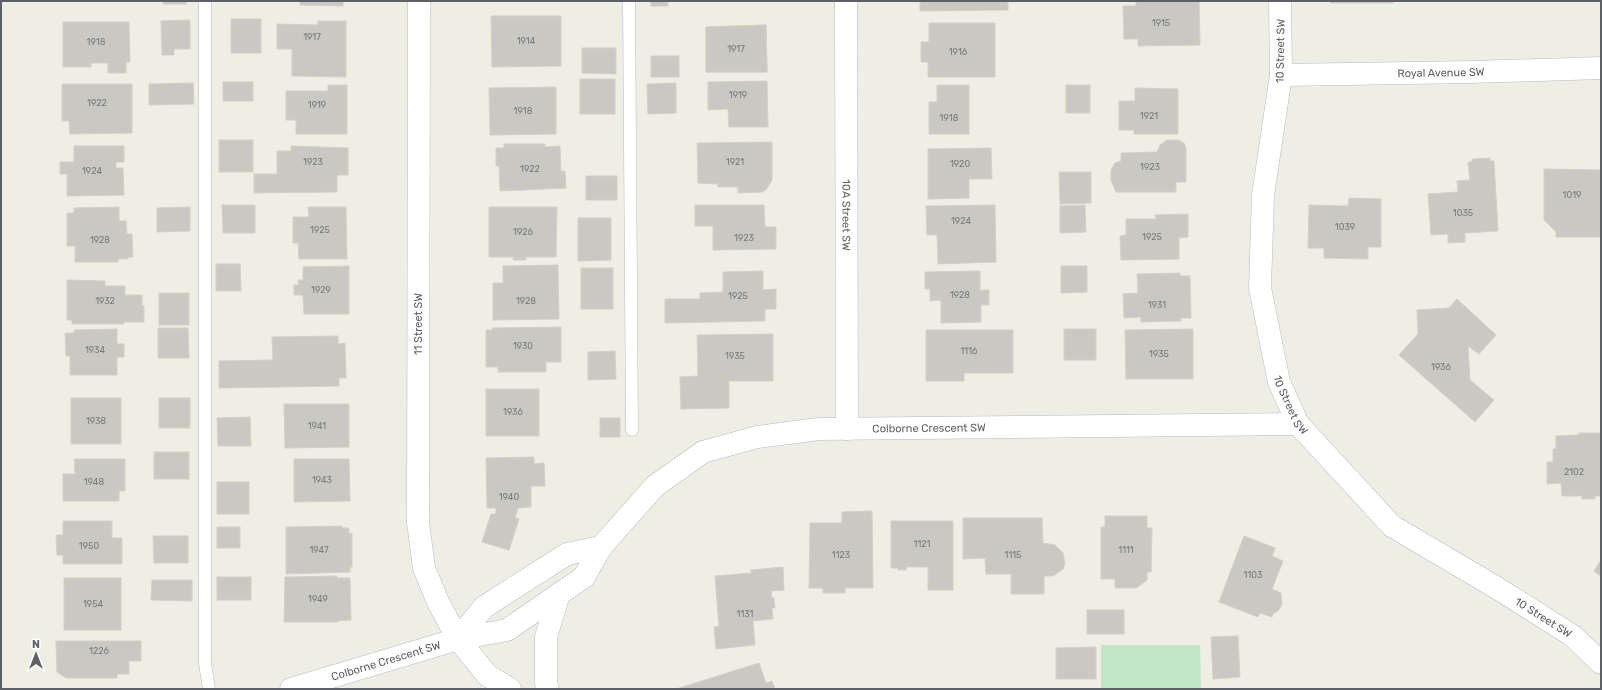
<svg xmlns="http://www.w3.org/2000/svg" width="1602" height="690" font-family="Rubik,sans-serif">
  <rect width="100%" height="100%" fill="#efeee5"/>
  <path fill="#c3e5c7" d="M1101,645H1200L1201,689H1101Z"/>
  <g fill="#cac8c2" stroke="#d3d0c4">
    <rect x="163" y="1" width="23" height="3"/>
    <path d="M300,1H343V6L300,5Z"/>
    <rect x="651" y="1" width="17" height="5"/>
    <path d="M920,1H1008V10L920,11Z"/>
    <path d="M1136,1H1199L1200,45L1138,46V39H1124L1123,6H1136Z"/>
    <rect x="1331" y="1" width="62" height="2"/>
    <path d="M491,16H561V66L492,67Z"/>
    <rect x="231" y="19" width="30" height="34"/>
    <path d="M190,20V49H174V55H162L161,21Z"/>
    <path d="M318,21H346V77L292,76V49H277V24L318,25Z"/>
    <path d="M63,22H129L130,62H126V73H108V63H91V67H63Z"/>
    <path d="M929,23H995V77H928V62H921V42H929Z"/>
    <path d="M766,25L767,72H706V27Z"/>
    <path d="M766,25L767,72H706V27Z"/>
    <path d="M582,48H616V74L582,73Z"/>
    <rect x="651" y="56" width="28" height="21"/>
    <rect x="580" y="79" width="35" height="35"/>
    <path d="M767,81L768,127H729L728,109L708,110V82Z"/>
    <rect x="223" y="82" width="30" height="19"/>
    <path d="M193,83L194,104L149,105V84Z"/>
    <path d="M676,83V113L648,114L647,84Z"/>
    <path d="M62,84H132V133L70,134L69,121H62Z"/>
    <path d="M328,85H347V134H296V120H286V91H328Z"/>
    <path d="M937,85H969V134H929V102H937Z"/>
    <rect x="1066" y="85" width="24" height="28"/>
    <path d="M556,87V134L490,135L489,88Z"/>
    <path d="M1135,88L1178,89V134H1134V130H1119V101H1135Z"/>
    <rect x="219" y="140" width="34" height="32"/>
    <path d="M1167,140H1178L1184,143L1186,148V182H1176V192H1116L1111,180V170L1115,163L1121,161V153L1157,152L1160,145Z"/>
    <path d="M772,142V180L766,190L762,192L738,193V187H718V184L698,183L697,143Z"/>
    <path d="M504,144H545V147L560,146L561,171H565L566,188L500,191L499,166H496V148H504Z"/>
    <path d="M74,146H124V162H116V168H123L124,195L67,196V174H60V162H74Z"/>
    <path d="M291,146L348,148V175H337V192L254,193V174H277V151H291Z"/>
    <path d="M991,148L992,179H969V198L928,199V149Z"/>
    <path d="M1490,158V161H1494L1498,231L1465,233V242L1448,243V234L1431,235L1428,194L1458,192L1457,181L1470,180L1468,162H1472V159Z"/>
    <path d="M1544,169L1601,170V237H1556V232L1544,220Z"/>
    <path d="M1059,172H1091V203L1060,204Z"/>
    <rect x="586" y="176" width="31" height="24"/>
    <path d="M1349,198L1381,199V247H1368V259L1324,258V248H1308L1309,205L1348,206Z"/>
    <path d="M222,205H255V233H223Z"/>
    <path d="M695,205H764L765,227H776V249L713,250V226H695Z"/>
    <path d="M995,205L996,262L938,264L937,235H927L926,206Z"/>
    <path d="M1085,205L1086,232L1060,233V206Z"/>
    <path d="M119,207V221H126L127,234H132L133,257H128V259H118V262H75V246H67V213H74V208Z"/>
    <path d="M190,207V231L157,232V208Z"/>
    <path d="M308,207H346L347,259H299L298,243H293V217H309Z"/>
    <path d="M489,207H557L556,257H526V260H513V257H489Z"/>
    <path d="M1188,214V237L1179,238V259L1121,260L1120,236L1126,235V219H1156L1155,215Z"/>
    <path d="M578,218H611V260L578,261Z"/>
    <path d="M216,264H240L241,291H216Z"/>
    <path d="M558,265L559,319L493,320V283H503V266Z"/>
    <path d="M349,266V314H304L303,295H294V285H299L298,280H303V267Z"/>
    <path d="M1061,266H1087V292L1061,293Z"/>
    <rect x="581" y="268" width="32" height="41"/>
    <path d="M763,271V290L776,289V309H765V321L665,323V299H700V293L723,292V272Z"/>
    <path d="M980,271V290H989V305H981V322L941,323V300L930,301V289H925V272Z"/>
    <path d="M1180,273V276H1190L1191,318H1181V321L1141,322V317L1124,318L1123,294L1138,293L1137,274Z"/>
    <path d="M67,280L105,281V286H125V295H142V306H144V322H124V324H72V320H67Z"/>
    <rect x="159" y="293" width="30" height="32"/>
    <path d="M1457,299L1496,335L1479,354L1468,346L1470,380L1494,400L1475,422L1399,355L1418,334L1417,310L1449,308Z"/>
    <path d="M561,327V362H546V372H498V367H486V330H492V328Z"/>
    <path d="M158,328H188L189,358H158Z"/>
    <path d="M117,329V344H124V357H117V375H70V356H66L65,333H74V330Z"/>
    <rect x="1064" y="329" width="32" height="31"/>
    <path d="M1193,329V379H1126L1125,330Z"/>
    <path d="M926,330H1013V373H964V381H926Z"/>
    <path d="M773,334V381H729V408L681,409L680,377L698,376L697,335Z"/>
    <path d="M338,336V344L345,343L346,378H339V386L219,388V361L273,360L272,337Z"/>
    <path d="M615,351L616,379L588,380V352Z"/>
    <rect x="486" y="389" width="53" height="47"/>
    <rect x="71" y="398" width="50" height="46"/>
    <rect x="159" y="398" width="31" height="30"/>
    <path d="M284,404H349V447L285,448Z"/>
    <path d="M250,417L251,446H218L217,418Z"/>
    <rect x="600" y="418" width="20" height="19"/>
    <path d="M1579,433H1601V496H1595V499H1582V496H1562L1561,483L1547,484V462H1553V449H1556V436L1579,435Z"/>
    <rect x="154" y="452" width="35" height="27"/>
    <path d="M534,457V464L544,463L545,486H531V507L518,508L515,518L519,519L509,550L482,542L491,514H496V508H487L486,458Z"/>
    <path d="M74,459H125V491H119V501H63V474H75Z"/>
    <path d="M294,459H349L350,501L294,502Z"/>
    <rect x="217" y="482" width="32" height="32"/>
    <path d="M872,511L873,588H845V593H823V588H809L810,523H842V512Z"/>
    <path d="M1105,516H1147V528H1152L1151,572H1147V580L1136,588H1115V579H1101V527H1105Z"/>
    <path d="M963,518H1042L1043,543L1055,545L1063,553L1065,563L1063,569L1053,576H1044V594H1011V574H986L985,558L963,559Z"/>
    <path d="M63,521H112V538H122V564H63V555H57L56,535H63Z"/>
    <path d="M891,521H953V590H928V567H906V570H898V568H891Z"/>
    <path d="M342,526V528H349V534L352,533V567H350V572L286,574V527Z"/>
    <rect x="217" y="527" width="23" height="21"/>
    <path d="M153,536H188V563H154Z"/>
    <path d="M1244,536L1275,548L1272,556L1283,561L1272,589L1281,593L1282,604L1279,610L1273,614L1272,617L1260,613L1258,617L1219,602Z"/>
    <path d="M1601,560V576L1594,571Z"/>
    <path d="M783,567L784,590L771,591L772,598H774L775,608H772L773,619L753,621L755,645L716,649L714,627L719,626L715,576L751,573V570Z"/>
    <path d="M337,576V578H350L351,620L337,621V622H284L285,577Z"/>
    <rect x="217" y="577" width="34" height="23"/>
    <rect x="64" y="578" width="57" height="52"/>
    <path d="M152,580H192V601L151,600Z"/>
    <rect x="1087" y="610" width="37" height="24"/>
    <path d="M1238,636L1240,677L1213,679L1211,637Z"/>
    <path d="M56,641H141V661H129V674H117V678H66L57,672Z"/>
    <path d="M1096,647V679H1056V648Z"/>
    <path d="M759,663L766,683L772,681L775,689H676Z"/>
  </g>
  <g fill="none" stroke-linecap="round" stroke-linejoin="round">
    <g stroke="#b8babe" stroke-width="13">
      <g id="lane">
        <path d="M205,1V663L209,689"/>
        <path d="M629,1L632,430"/>
      </g>
    </g>
    <g stroke="#b8babe" stroke-width="23">
      <g id="street">
        <path d="M419,1L418,522L424,568L438,602L458,639L487,675L510,689"/>
        <path id="s1" d="M846,1L847,429"/>
        <path id="s2" d="M1280,1L1281,75L1263,195L1260,288L1279,382L1298,424L1392,526L1497,588L1573,636L1601,663"/>
        <path id="s3" d="M1281,75L1472,72L1601,68"/>
        <path d="M458,639L484,607L567,554L601,547"/>
        <path id="s4" d="M291,689L458,639L507,630L584,577L601,547L655,486L703,452L757,437L819,429L1298,424"/>
        <path d="M548,689L546,684V637L559,594"/>
      </g>
    </g>
    <use href="#lane" stroke="#fff" stroke-width="12"/>
    <use href="#street" stroke="#fff" stroke-width="22"/>
  </g>
  <g text-anchor="middle" stroke-width="3.5" stroke-linejoin="round" paint-order="stroke">
    <g font-size="9" fill="#787a7c">
      <text x="1161" y="26">1915</text>
      <text x="312" y="40">1917</text>
      <text x="526" y="44">1914</text>
      <text x="96" y="45">1918</text>
      <text x="736" y="52">1917</text>
      <text x="958" y="55">1916</text>
      <text x="738" y="98">1919</text>
      <text x="97" y="106">1922</text>
      <text x="317" y="108">1919</text>
      <text x="523" y="114">1918</text>
      <text x="1149" y="119">1921</text>
      <text x="949" y="121">1918</text>
      <text x="313" y="165">1923</text>
      <text x="735" y="165">1921</text>
      <text x="960" y="167">1920</text>
      <text x="1150" y="170">1923</text>
      <text x="530" y="172">1922</text>
      <text x="92" y="174">1924</text>
      <text x="1572" y="198">1019</text>
      <text x="1463" y="216">1035</text>
      <text x="961" y="224">1924</text>
      <text x="1345" y="230">1039</text>
      <text x="320" y="233">1925</text>
      <text x="523" y="235">1926</text>
      <text x="1152" y="240">1925</text>
      <text x="744" y="241">1923</text>
      <text x="100" y="243">1928</text>
      <text x="321" y="293">1929</text>
      <text x="960" y="298">1928</text>
      <text x="738" y="299">1925</text>
      <text x="105" y="304">1932</text>
      <text x="526" y="304">1928</text>
      <text x="1157" y="308">1931</text>
      <text x="523" y="349">1930</text>
      <text x="95" y="353">1934</text>
      <text x="969" y="354">1116</text>
      <text x="1159" y="357">1935</text>
      <text x="735" y="359">1935</text>
      <text x="1441" y="370">1936</text>
      <text x="513" y="415">1936</text>
      <text x="96" y="424">1938</text>
      <text x="317" y="429">1941</text>
      <text x="1574" y="475">2102</text>
      <text x="322" y="483">1943</text>
      <text x="94" y="485">1948</text>
      <text x="509" y="500">1940</text>
      <text x="922" y="547">1121</text>
      <text x="89" y="549">1950</text>
      <text x="319" y="553">1947</text>
      <text x="1126" y="553">1111</text>
      <text x="841" y="558">1123</text>
      <text x="1013" y="558">1115</text>
      <text x="1253" y="578">1103</text>
      <text x="318" y="602">1949</text>
      <text x="93" y="607">1954</text>
      <text x="745" y="617">1131</text>
      <text x="99" y="654">1226</text>
    </g>
    <g font-size="11" fill="#5d6065" stroke="#fff">
      <text transform="translate(1280 51) rotate(-89)" y="4">10 Street SW</text>
      <text dy="4" stroke="none"><textPath href="#s3" startOffset="160">Royal Avenue SW</textPath></text>
      <text dy="4" stroke="none"><textPath href="#s1" startOffset="214">10A Street SW</textPath></text>
      <text transform="translate(418 324) rotate(-90)" y="4">11 Street SW</text>
      <text dy="4" stroke="none"><textPath href="#s2" startOffset="410">10 Street SW</textPath></text>
      <text dy="4" stroke="none"><textPath href="#s4" startOffset="721">Colborne Crescent SW</textPath></text>
      <text dy="4" stroke="none"><textPath href="#s2" startOffset="746">10 Street SW</textPath></text>
      <text dy="4" stroke="none"><textPath href="#s4" startOffset="99">Colborne Crescent SW</textPath></text>
    </g>
  </g>
  <rect width="1602" height="690" fill="none" stroke="#5d6065" stroke-width="4"/>
  <g transform="translate(36 654)" stroke="#ffffff" stroke-width="3" paint-order="stroke">
  <path d="M0-3L7 15L0 10L-7 15Z" fill="#5d6065"/>
  <text y="-6" font-size="11" font-weight="bold" text-anchor="middle" fill="#5d6065">N</text>
  </g>
</svg>
